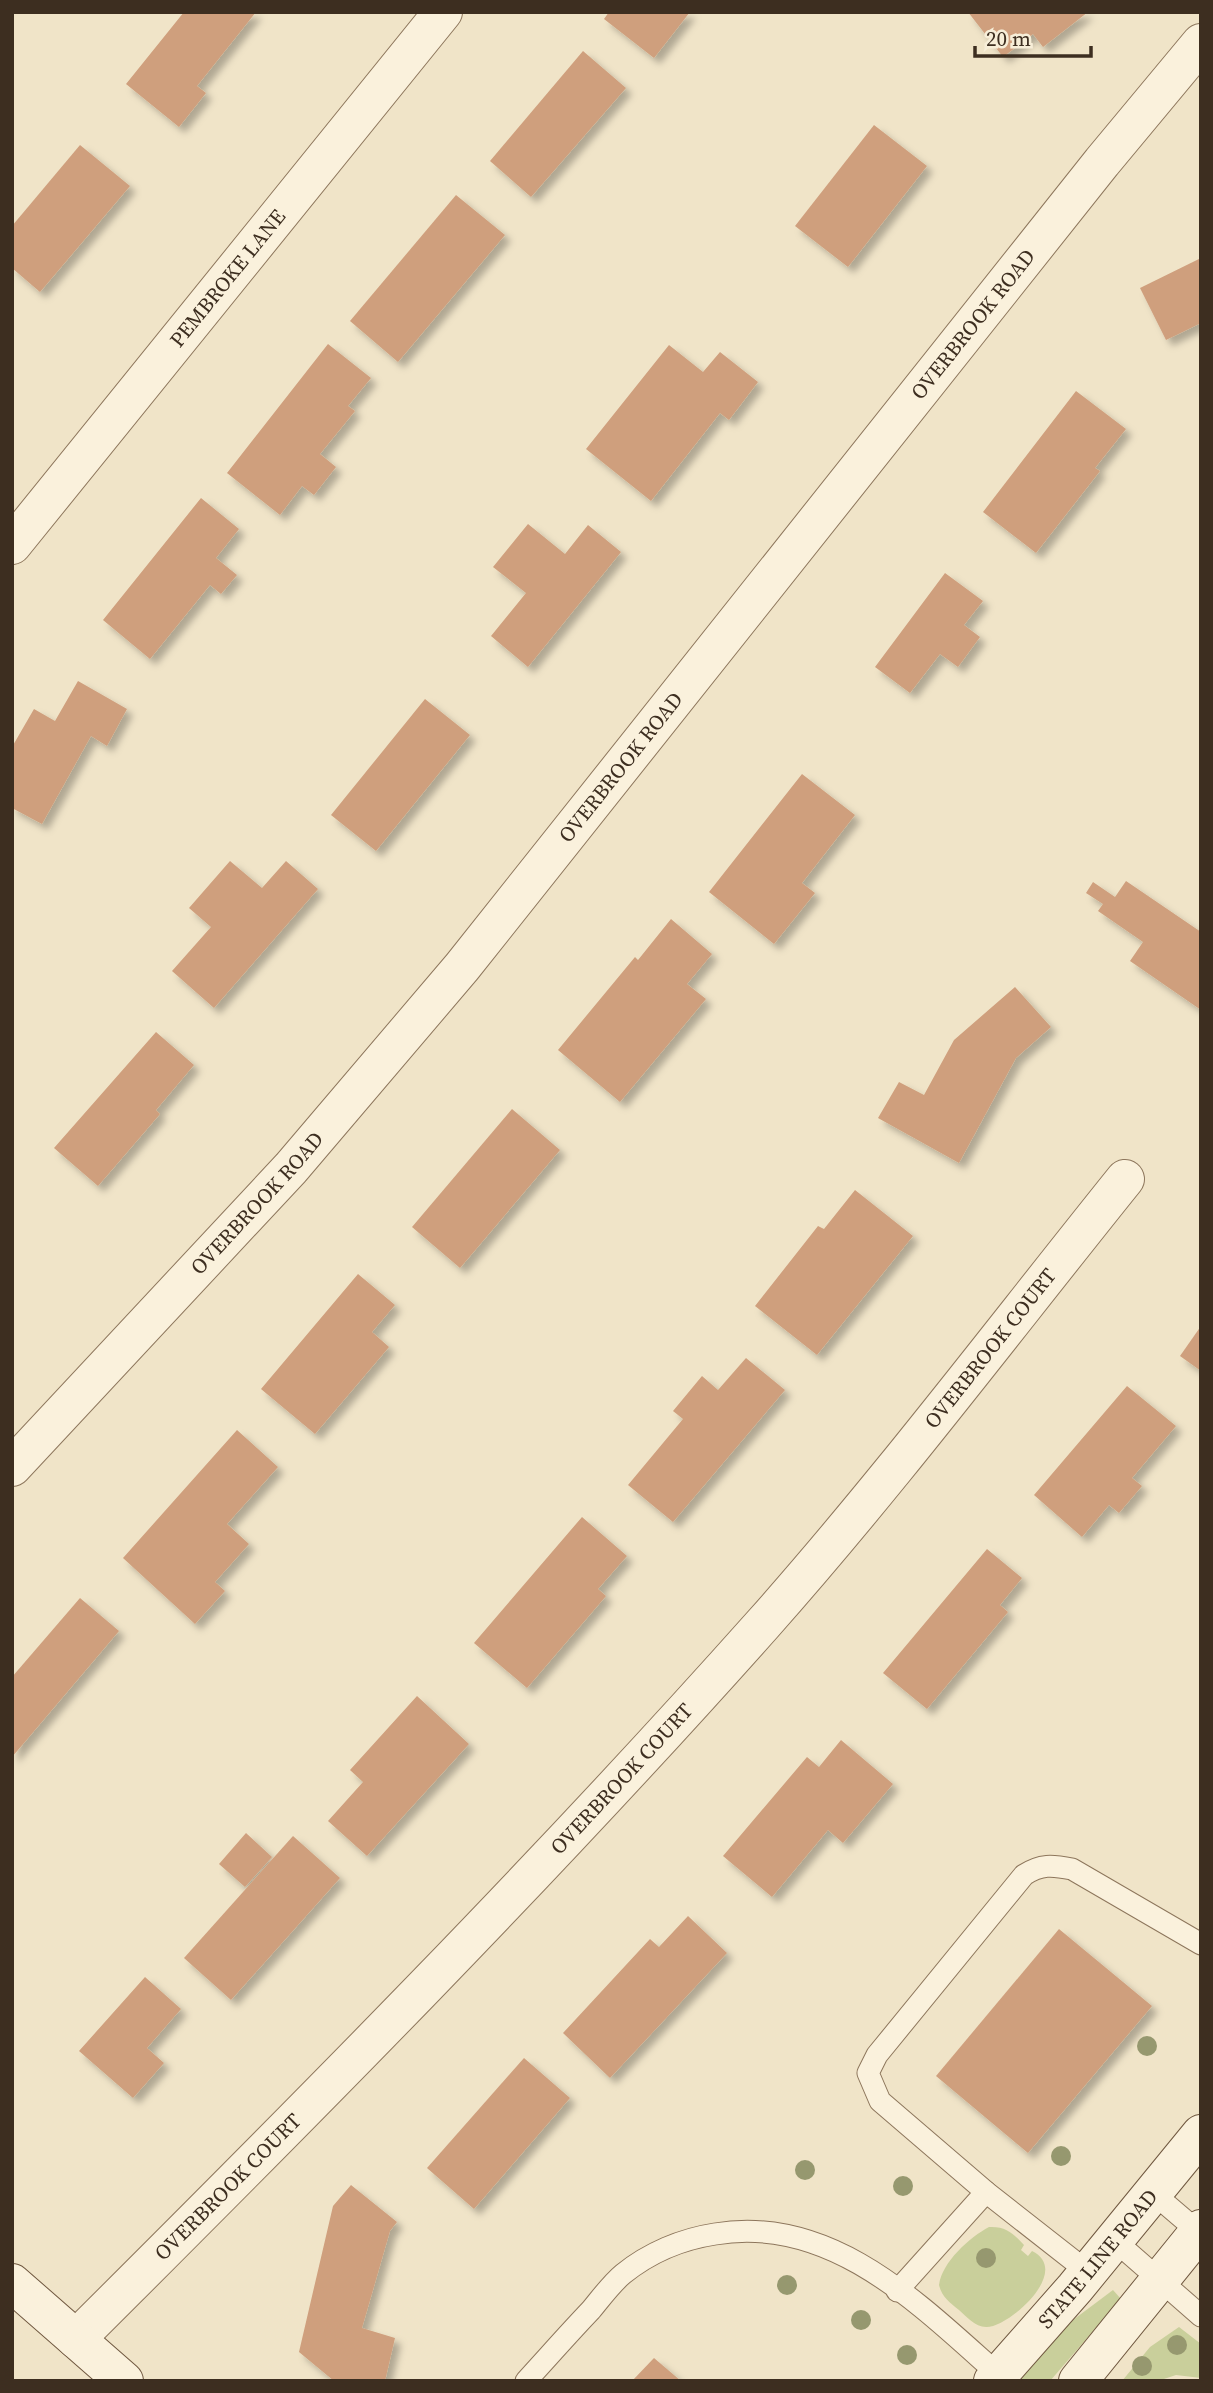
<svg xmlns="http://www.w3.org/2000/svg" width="1213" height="2393" font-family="'Source Serif 4',serif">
  <defs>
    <filter id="shadow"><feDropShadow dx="6" dy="6" stdDeviation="3.5" flood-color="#0004"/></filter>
  </defs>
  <rect width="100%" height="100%" fill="#f0e4c8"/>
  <g fill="#c9cf9b">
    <path d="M989,2227C1006,2226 1014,2234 1024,2245L1021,2250L1028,2256L1032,2251C1073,2271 1008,2328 986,2327C975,2327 966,2316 959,2310C949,2302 942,2297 939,2285C942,2262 970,2237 989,2227Z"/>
    <path d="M1113,2290L1121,2299L1050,2381H1015L1061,2329Z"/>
    <path d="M1179,2327L1201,2344V2378L1176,2375L1158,2381H1122L1150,2347Z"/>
  </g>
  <g fill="#cf9f7d" filter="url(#shadow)">
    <path d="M184,12H256L197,86L206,93L179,127L126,84Z"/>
    <path d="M609,12H690L654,58L604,19Z"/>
    <path d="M968,12H1088L1043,47L1033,34L1003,57Z"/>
    <path d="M583,51L626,88L531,197L490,161Z"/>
    <path d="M874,125L927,166L848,267L795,226Z"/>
    <path d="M80,145L130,186L40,292L12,268V226Z"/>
    <path d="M456,195L505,235L398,362L350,321Z"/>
    <path d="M1201,258V323L1166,340L1140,288Z"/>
    <path d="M328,344L371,378L348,406L355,411L320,454L336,467L314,495L302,486L280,515L227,473Z"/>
    <path d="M669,345L703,372L720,352L758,382L729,420L720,413L651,501L586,449Z"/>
    <path d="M1076,391L1126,429L1095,468L1100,471L1036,553L983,512Z"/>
    <path d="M201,498L239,529L216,558L237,575L221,594L210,585L150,659L103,620Z"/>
    <path d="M528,524L565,554L588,525L621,552L528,667L491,636L526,593L493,567Z"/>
    <path d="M945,573L983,601L964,625L980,637L958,667L940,654L910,693L875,667Z"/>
    <path d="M78,681L127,709L107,746L91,736L42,824L12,808V747L34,709L55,721Z"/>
    <path d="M425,699L470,735L376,851L331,815Z"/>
    <path d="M802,774L855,815L802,883L815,893L774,944L709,892Z"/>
    <path d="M230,861L262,888L286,861L318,889L214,1008L172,971L211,927L189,908Z"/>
    <path d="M1126,881L1201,932V1010L1130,961L1143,942L1098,911L1103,904L1086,893L1093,882L1115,897Z"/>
    <path d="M671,919L712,954L687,984L706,999L620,1102L558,1050L635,957L638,960Z"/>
    <path d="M1015,987L1051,1027L1016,1058L959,1163L878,1118L899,1082L924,1095L954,1040Z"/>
    <path d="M156,1032L194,1065L156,1110L160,1114L98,1186L54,1148Z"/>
    <path d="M512,1109L560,1150L460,1268L412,1227Z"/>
    <path d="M855,1190L913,1236L817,1355L755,1306L818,1226L824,1229Z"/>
    <path d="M358,1274L395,1305L372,1332L389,1347L315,1434L261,1389Z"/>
    <path d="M1201,1326V1371L1180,1356Z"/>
    <path d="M746,1358L785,1390L673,1522L628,1485L683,1419L673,1411L702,1376L718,1390Z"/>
    <path d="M1127,1386L1176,1426L1132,1478L1142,1486L1119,1513L1109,1505L1082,1537L1034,1495Z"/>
    <path d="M237,1430L278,1467L227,1524L249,1544L215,1582L225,1591L195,1624L123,1558Z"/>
    <path d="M582,1517L627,1556L598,1589L606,1596L527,1688L474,1643Z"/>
    <path d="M987,1549L1022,1578L1000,1605L1008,1612L927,1709L883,1673Z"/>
    <path d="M80,1598L119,1631L12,1757V1677Z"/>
    <path d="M417,1696L469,1744L367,1856L328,1821L363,1782L350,1770Z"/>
    <path d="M841,1740L893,1784L843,1843L828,1830L772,1897L723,1856L807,1757L819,1767Z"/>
    <path d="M246,1833L272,1857L245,1887L219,1864Z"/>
    <path d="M293,1836L340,1878L231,2000L184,1958Z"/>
    <path d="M688,1916L727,1953L610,2078L563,2033L650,1939L659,1947Z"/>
    <path d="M1059,1929L1152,2006L1028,2153L936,2076Z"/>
    <path d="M145,1977L181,2009L147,2048L164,2063L133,2098L79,2051Z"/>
    <path d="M524,2058L570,2098L474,2209L427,2168Z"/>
    <path d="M351,2185L397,2222L390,2231L362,2328L395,2338L385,2381H334L299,2352L333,2206Z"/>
    <path d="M654,2358L681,2381H632Z"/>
  </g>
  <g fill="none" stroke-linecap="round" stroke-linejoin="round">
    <g stroke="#8d765c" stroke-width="23">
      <g id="lane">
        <path d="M986,2192L1088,2272"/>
        <path d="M1153,2193L1201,2234"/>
        <path d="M1114,2240L1201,2316"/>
        <path d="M897,2291L986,2192L880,2101L868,2073L877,2055L1024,1875C1041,1864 1052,1865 1072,1869L1201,1944"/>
        <path d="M526,2381C548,2357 569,2333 591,2310C601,2298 611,2284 623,2274C649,2253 682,2239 715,2234C831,2214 919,2304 999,2375"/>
      </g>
    </g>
    <g stroke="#8d765c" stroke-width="40">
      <g id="street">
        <path id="s1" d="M12,545L443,12"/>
        <path id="s2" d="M12,1467L291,1168L462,967L1102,162L1201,43"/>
        <path id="s3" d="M76,2339C310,2106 543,1871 763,1624C890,1481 1005,1328 1125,1179"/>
      </g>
    </g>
    <g stroke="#6f573f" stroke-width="40">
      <g id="secondary">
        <path d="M12,2283L124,2381"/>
        <path id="s4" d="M993,2381L1075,2288L1201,2134"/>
        <path d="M1078,2381L1201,2229"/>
      </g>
    </g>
    <use href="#lane" stroke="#faf1dc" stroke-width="21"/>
    <use href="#street" stroke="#faf1dc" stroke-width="38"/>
    <use href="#secondary" stroke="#faf1dc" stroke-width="38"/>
  </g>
  <g fill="#96986f">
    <circle cx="1147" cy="2046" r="10"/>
    <circle cx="1061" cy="2156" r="10"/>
    <circle cx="805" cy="2170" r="10"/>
    <circle cx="903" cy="2186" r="10"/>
    <circle cx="986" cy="2258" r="10"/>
    <circle cx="787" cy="2285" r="10"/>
    <circle cx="861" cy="2320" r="10"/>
    <circle cx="1177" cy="2345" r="10"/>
    <circle cx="907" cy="2355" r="10"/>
    <circle cx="1142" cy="2366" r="10"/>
  </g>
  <g text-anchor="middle" stroke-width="5" stroke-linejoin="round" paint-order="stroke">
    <g font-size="21" fill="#3d2e20" stroke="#f7eed8">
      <text dy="7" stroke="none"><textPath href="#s1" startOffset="343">PEMBROKE LANE</textPath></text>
      <text dy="7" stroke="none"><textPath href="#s2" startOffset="1494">OVERBROOK ROAD</textPath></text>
      <text dy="7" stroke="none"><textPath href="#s2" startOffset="928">OVERBROOK ROAD</textPath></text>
      <text dy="7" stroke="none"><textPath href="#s2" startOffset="360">OVERBROOK ROAD</textPath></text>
      <text dy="7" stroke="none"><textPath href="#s3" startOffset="1349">OVERBROOK COURT</textPath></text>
      <text dy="7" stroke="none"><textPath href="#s3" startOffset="782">OVERBROOK COURT</textPath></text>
      <text dy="7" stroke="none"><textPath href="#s3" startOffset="215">OVERBROOK COURT</textPath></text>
      <text dy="7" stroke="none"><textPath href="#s4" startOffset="161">STATE LINE ROAD</textPath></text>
    </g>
  </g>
  <rect width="1213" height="2393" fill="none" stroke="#3d2e20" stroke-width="28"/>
  <path d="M975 46v10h116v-10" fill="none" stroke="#3d2e20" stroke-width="3.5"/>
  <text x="986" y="46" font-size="21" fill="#3d2e20" stroke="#f7eed8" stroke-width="5" paint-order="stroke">20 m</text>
</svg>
